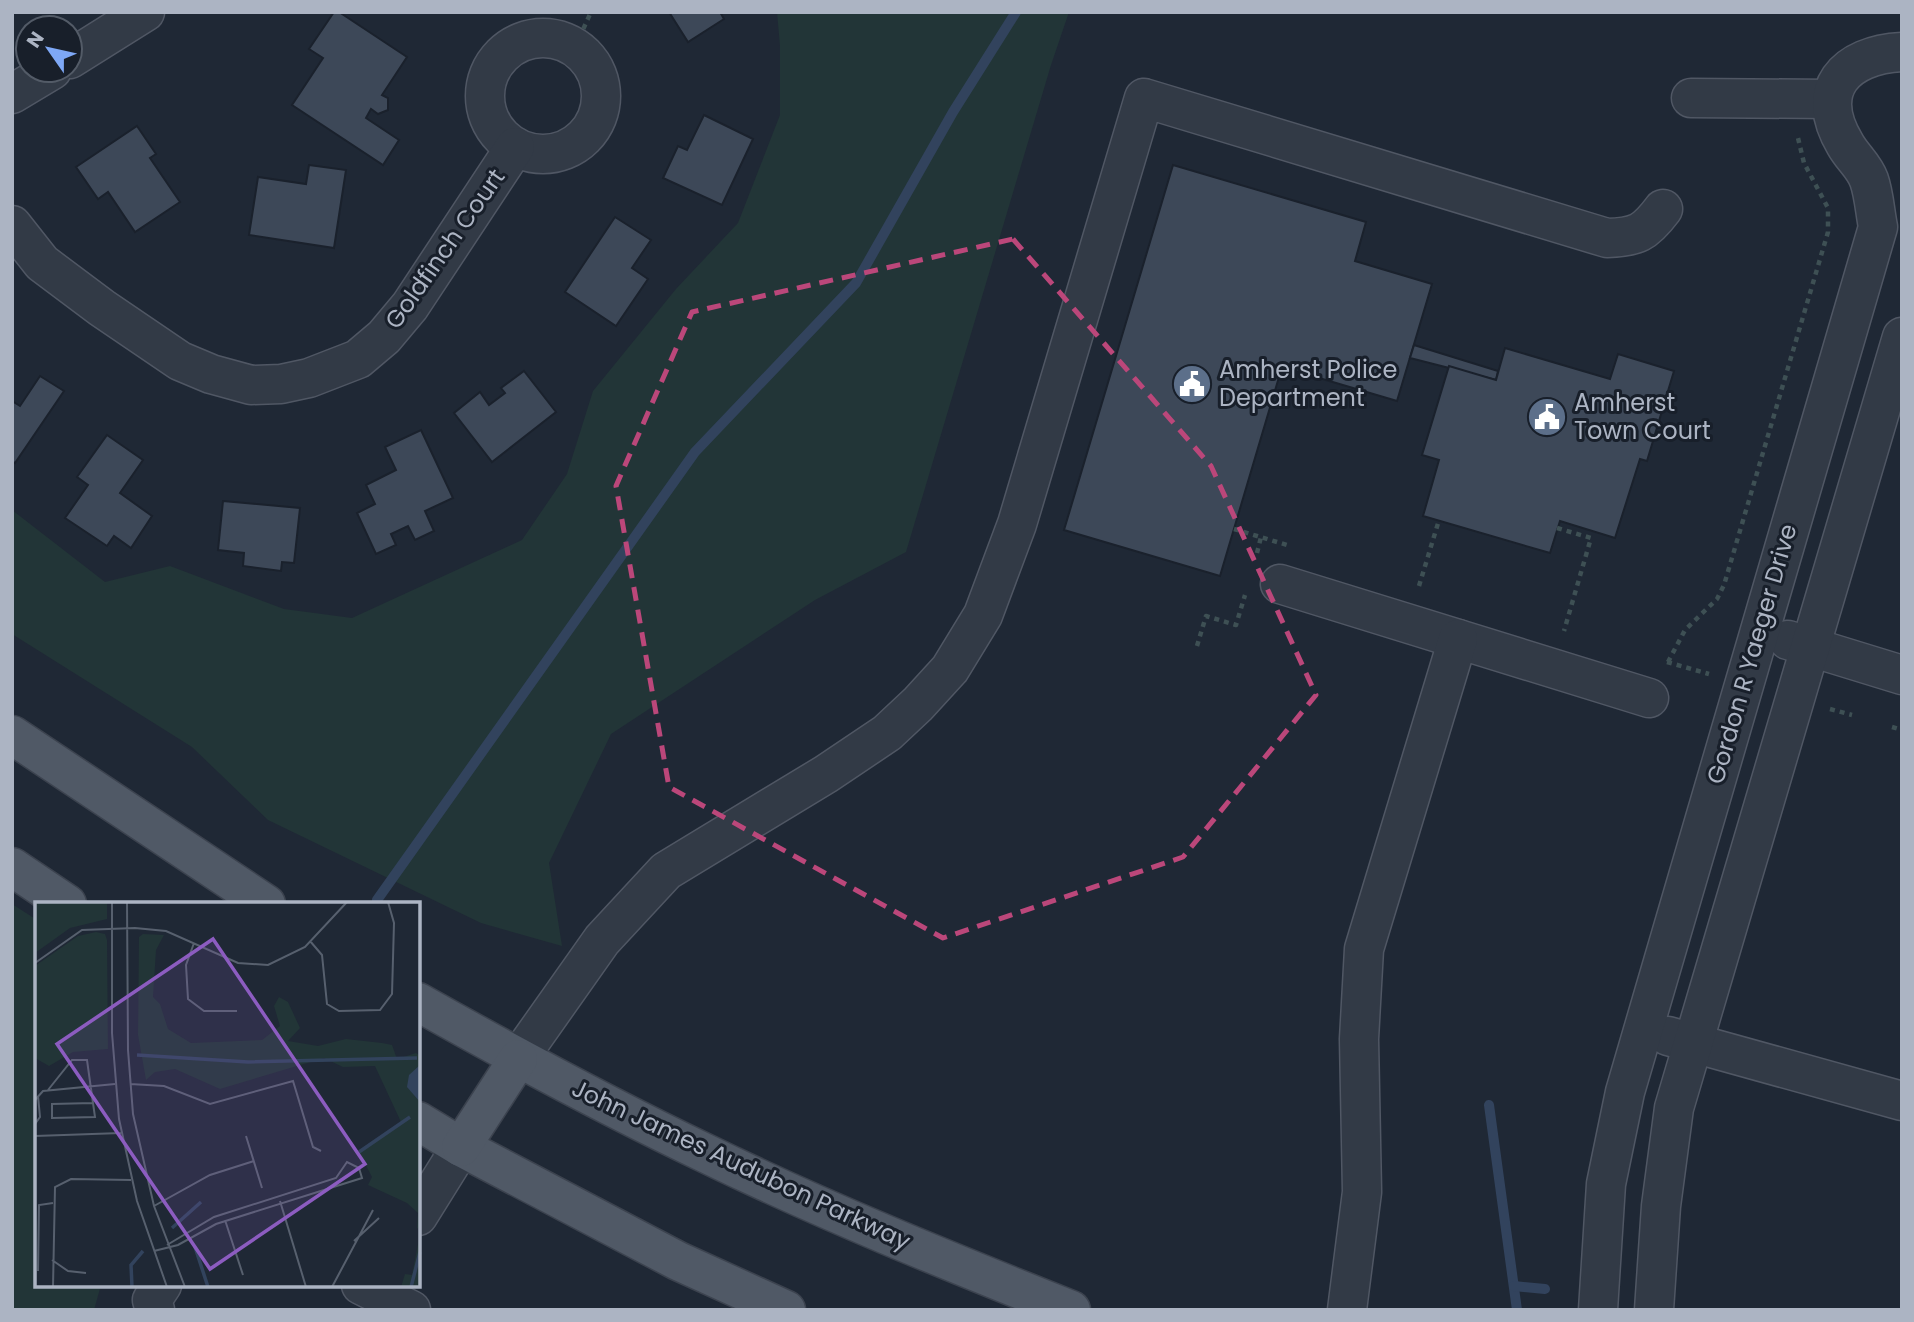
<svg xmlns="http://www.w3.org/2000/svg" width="1914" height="1322" font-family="Poppins,sans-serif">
  <rect width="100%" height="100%" fill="#1f2835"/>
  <g fill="#223537">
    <path d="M777,12H1069L1051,65L906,552L815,600L611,734L549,863L562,946L481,923L268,820L192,747L12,634V510L105,582L170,566L284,609L352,618L522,540L567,474L593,391L676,289L738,223L780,115V46Z"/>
    <path d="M12,904L37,920V1285H101L94,1310H12Z"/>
  </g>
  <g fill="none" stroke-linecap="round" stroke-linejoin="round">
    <g stroke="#32435d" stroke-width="10">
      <path d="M377,900L695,452L856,283L953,112L1016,12"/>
      <path d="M1489,1105L1517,1310"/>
      <path d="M1514,1286L1545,1289"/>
    </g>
  </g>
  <g fill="#3d4858" stroke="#1a212c" stroke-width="2">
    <path d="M334,12H339L407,57L382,95L388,98V110L378,114L371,109L366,118L399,140L383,165L292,105L323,58L309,49Z"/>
    <path d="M669,12H720L724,19L688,42Z"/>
    <path d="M704,115L753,139L722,205L663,178L678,146L687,150Z"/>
    <path d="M137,126L156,154L150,158L180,202L135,232L108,192L98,199L76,167Z"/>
    <path d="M309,165L346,170L334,248L249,235L258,177L306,184Z"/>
    <path d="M1173,165L1366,222L1355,261L1432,284L1397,401L1282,367L1220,576L1064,530Z"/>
    <path d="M615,217L651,240L632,268L648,279L616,326L565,292Z"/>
    <path d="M1414,345L1498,371L1496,380L1410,358Z"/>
    <path d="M1505,348L1610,379L1618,354L1674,371L1647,461L1640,459L1615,538L1560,521L1550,553L1423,516L1439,460L1422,455L1449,366L1496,380Z"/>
    <path d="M524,371L556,412L492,462L454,413L480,392L489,405L505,393L501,388Z"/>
    <path d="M40,376L64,391L15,463L12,461V401L20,406Z"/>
    <path d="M421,430L453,498L425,511L434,531L415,540L408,526L391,534L396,545L376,554L357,513L375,504L366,485L396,470L385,447Z"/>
    <path d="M107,435L143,460L120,493L152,516L131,548L114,536L107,546L65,518L88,485L77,477Z"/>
    <path d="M223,501L300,508L294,563L282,562L281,571L243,566L244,553L218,550Z"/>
  </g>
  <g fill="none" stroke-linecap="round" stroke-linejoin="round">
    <g stroke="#505764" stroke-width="41">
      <g id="minor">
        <circle cx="543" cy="96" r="58"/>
        <path d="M70,59L145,12"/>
        <path d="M12,94L52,70"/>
        <path d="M1691,98L1831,99"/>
        <path d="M12,225L42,263L102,308L180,361L211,374L251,385L281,384L309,378L358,359L384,337L410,306L515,147"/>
        <path d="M1280,584L1649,698"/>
        <path d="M1788,640L1902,675"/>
        <path d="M1668,1036L1902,1101"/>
        <path d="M518,1059L602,940L666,871L826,774L887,733L918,704L950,669L983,615L1017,524L1144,98L1607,238C1637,237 1645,233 1663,209"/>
        <path d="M418,1216L461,1147"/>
        <path d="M361,1285L411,1310"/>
        <path d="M155,1310L152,1300L162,1285"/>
        <path d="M1347,1310L1362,1192L1359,1039L1364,949L1458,639"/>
        <path d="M1598,1310L1606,1184L1625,1092L1878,227C1875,212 1874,194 1869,180C1864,166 1852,157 1845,144C1813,90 1844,55 1902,52"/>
        <path d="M1654,1310L1661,1206L1674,1108L1902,337"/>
      </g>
    </g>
    <g stroke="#3c434f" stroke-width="41">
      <g id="major">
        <path d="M12,735L266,904"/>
        <path d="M12,867L67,904"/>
        <path d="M418,1002C512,1055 607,1106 705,1153C824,1211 948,1261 1071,1310"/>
        <path d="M418,1121L461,1147L678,1261L786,1310"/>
        <path d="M461,1147L518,1059"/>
      </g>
    </g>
    <g stroke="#3e5054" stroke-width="4.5" stroke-dasharray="5 5" stroke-linecap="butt">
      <path d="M575,47L591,12"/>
      <path d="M1557,528L1591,538L1564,631"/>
      <path d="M1234,529L1287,545"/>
      <path d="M1257,553L1261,537"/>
      <path d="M1419,586L1439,520"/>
      <path d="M1197,646L1206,616L1236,625L1245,595"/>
      <path d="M1667,662L1709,674"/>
      <path d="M1668,662L1685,630L1717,599L1724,585L1828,232V208L1804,163L1798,138"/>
      <path d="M1830,709L1852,715"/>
      <path d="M1892,727L1902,730"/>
    </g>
    <use href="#minor" stroke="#323a46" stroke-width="38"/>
    <use href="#major" stroke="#505966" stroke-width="38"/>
  </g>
  <path fill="none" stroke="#bb477a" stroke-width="5" stroke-dasharray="14 9" stroke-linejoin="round" d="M1013,239L1211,466L1316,695L1183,857L943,938L669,787L616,486L692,312Z"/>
  <defs>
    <g id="civic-disc" transform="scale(2.0125)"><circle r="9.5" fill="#5c6f8a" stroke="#181f2a"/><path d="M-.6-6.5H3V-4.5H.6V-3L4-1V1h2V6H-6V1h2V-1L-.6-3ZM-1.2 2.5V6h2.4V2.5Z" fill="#fff"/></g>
  </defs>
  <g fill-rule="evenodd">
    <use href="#civic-disc" x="1192" y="384"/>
    <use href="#civic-disc" x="1547" y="417"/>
  </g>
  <g text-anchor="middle" stroke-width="6" stroke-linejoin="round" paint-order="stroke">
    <g font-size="24" fill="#acb4c3" stroke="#181f2a">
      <text transform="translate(445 249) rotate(-55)" y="8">Goldfinch Court</text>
      <text transform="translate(1752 654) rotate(-74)" y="8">Gordon R Yaeger Drive</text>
      <text transform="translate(741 1165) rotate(25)" y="8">John James Audubon Parkway</text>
    </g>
    <g font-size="24" fill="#acb4c3" stroke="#181f2a" text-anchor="start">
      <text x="1219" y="378">Amherst Police<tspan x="1219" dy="28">Department</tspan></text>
      <text x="1574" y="411">Amherst<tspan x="1574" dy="28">Town Court</tspan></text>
    </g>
  </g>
  <g transform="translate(35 902)">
    <rect width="385" height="385" fill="#1f2835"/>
    <path d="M0,0H72V17L35,26L0,51ZM61,30L70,32L72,38L73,147L38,150L14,164L0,156V64L43,34ZM108,32L129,33L121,48L118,95L125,102L133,127L156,141L227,138L245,124L239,104L244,95L253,100L265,126L253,139L283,144L311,137L347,141L357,143L362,157L381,151L385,154V323L382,327L383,311L372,301L333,283L337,275L324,250L366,220L340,164L308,165L289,156L185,187L140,167L120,170L111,178L103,133L104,35ZM385,332V385H366L370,372L377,373Z" fill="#223537"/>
    <path d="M385,163V200L372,185L374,173Z" fill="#32435d"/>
    <path fill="none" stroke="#32435d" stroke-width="3.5" d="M102,153L213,160L382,156M324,250L375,215M137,326L166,300M160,345L173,385M97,385L96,363L108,349M376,385L385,350"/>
    <path fill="none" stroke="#57606e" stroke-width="2" d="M77,0V131L84,217L102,299L132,385M92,0L93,148L98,212L119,304L150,385M275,39L287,53L292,102L304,109L345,108L357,92L359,21L353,0M159,41L151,63L153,97L169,109H202M0,61L47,28L100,26L131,29L203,61L233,63L270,45L312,0M95,182L129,184L175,202L258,179L278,245L286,249M13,188L37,158H52L58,201L60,215L17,216V202L58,201M0,198L8,189L80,182M0,222L5,215L3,194M0,234L86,231M211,234L227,286M245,299L271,385M119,304L175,273L219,259M190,318L208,373M319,339L344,316M119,349L143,343L181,322L327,276L324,266L312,260L301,276L179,315L132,343M17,358L33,369L51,371M3,369L4,303L18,301M18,385L20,285L36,277L96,278M297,385L338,308"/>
    <path fill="#8c5cc0" fill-opacity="0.15" stroke="#8c5cc0" stroke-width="3.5" d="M178,37L330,262L175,367L22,142Z"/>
    <rect width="385" height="385" fill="none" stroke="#acb4c3" stroke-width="3.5"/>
  </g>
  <rect width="1914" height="1322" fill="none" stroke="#acb4c3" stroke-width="28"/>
  <g transform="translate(49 49) rotate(304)"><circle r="33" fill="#181f2a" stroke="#535b67" stroke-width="2"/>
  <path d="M0-5L12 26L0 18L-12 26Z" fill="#7ea8f6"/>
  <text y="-10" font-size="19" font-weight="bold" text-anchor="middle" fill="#acb4c3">N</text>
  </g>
</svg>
